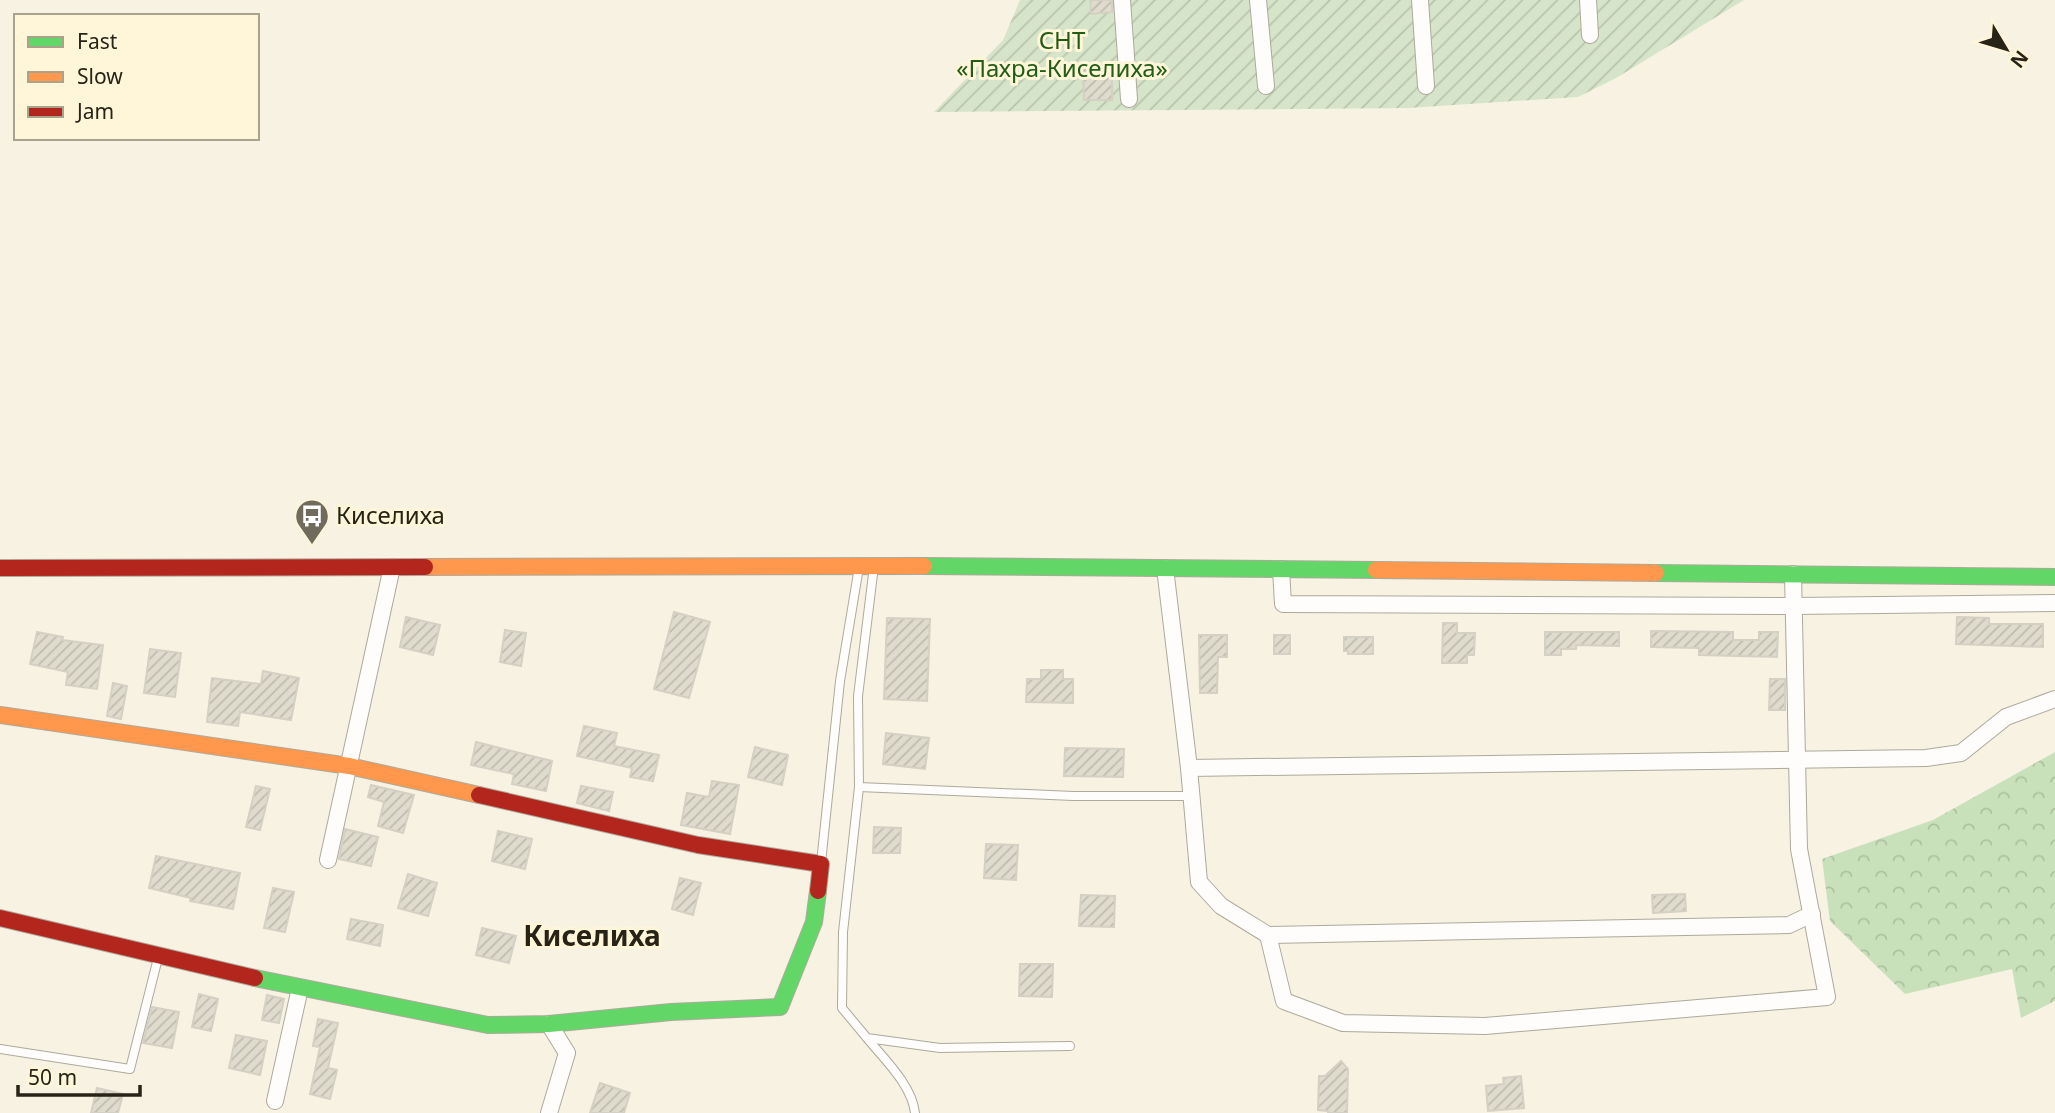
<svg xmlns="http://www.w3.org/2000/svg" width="2055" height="1113" font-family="'Noto Sans',sans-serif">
  <defs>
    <pattern id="forest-crowns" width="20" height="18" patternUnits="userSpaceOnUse" patternTransform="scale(1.75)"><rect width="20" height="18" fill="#c9e1bb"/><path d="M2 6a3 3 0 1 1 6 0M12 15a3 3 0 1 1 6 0" fill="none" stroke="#adc1a0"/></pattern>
    <pattern id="garden-furrows" width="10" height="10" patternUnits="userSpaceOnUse" patternTransform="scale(1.75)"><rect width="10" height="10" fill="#d6e5c9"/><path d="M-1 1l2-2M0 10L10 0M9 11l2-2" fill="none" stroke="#b8c4ac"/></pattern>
    <pattern id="building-hatch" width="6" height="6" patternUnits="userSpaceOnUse" patternTransform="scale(1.75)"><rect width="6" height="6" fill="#dfdbcd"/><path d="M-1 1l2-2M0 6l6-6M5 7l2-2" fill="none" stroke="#bfbcaf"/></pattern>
  </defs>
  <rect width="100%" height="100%" fill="#f7f2e2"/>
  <path fill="url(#forest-crowns)" d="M2055,752V1001L2021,1018L2012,969L1905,994L1830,921L1822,859L1933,820Z"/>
  <path fill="url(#garden-furrows)" d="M1020,0H1744L1616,78L1578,97L1408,108L934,112L1003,40Z"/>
  <g fill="url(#building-hatch)" stroke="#d4d0c3" stroke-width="2">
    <path d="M1090,0H1112V12L1091,14Z"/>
    <path d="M1083,68H1112V100H1084Z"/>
    <path d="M674,612L710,622L689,698L654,689Z"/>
    <path d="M406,617L440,625L433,655L400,647Z"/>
    <path d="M1957,617L1989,618V624H2043V647L1956,644Z"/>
    <path d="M887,618L930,619L927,701L884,699Z"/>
    <path d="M1443,623H1457V633H1475L1474,655H1467V663H1442Z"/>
    <path d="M505,630L526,633L521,666L500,662Z"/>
    <path d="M1651,631L1733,632V640H1759V632H1778L1777,657L1699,655V648L1651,647Z"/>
    <path d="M37,632L63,637L62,640L103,645L97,689L66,685L68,672L30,664Z"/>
    <path d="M1545,632H1619V646L1576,645V649H1561V655H1545Z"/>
    <path d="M1199,635H1227V657H1218L1217,693H1200Z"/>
    <rect x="1274" y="635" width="16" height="19"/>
    <path d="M1344,637H1373V654H1348V651H1344Z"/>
    <path d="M150,649L181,653L175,697L144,693Z"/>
    <path d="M1041,670H1063V679H1073V703L1026,702L1027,679H1041Z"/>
    <path d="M263,671L299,678L291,720L240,712L238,726L207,722L212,678L261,684Z"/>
    <path d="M1770,679H1785V710H1769Z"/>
    <path d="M113,683L127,686L121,719L107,716Z"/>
    <path d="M584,726L617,733L614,746L659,755L653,781L630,777L632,768L577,756Z"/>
    <path d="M886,733L929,738L925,769L883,764Z"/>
    <path d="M476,742L552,761L546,791L512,784L514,774L471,765Z"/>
    <path d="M755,747L788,755L782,785L748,777Z"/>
    <path d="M1065,748L1124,749L1123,777L1064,776Z"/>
    <path d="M712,781L739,785L730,834L681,825L687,793L709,797Z"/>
    <path d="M371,785L414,795L403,833L378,826L384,802L368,797Z"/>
    <path d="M256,786L270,789L260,830L246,827Z"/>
    <path d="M581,786L613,792L609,811L577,803Z"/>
    <path d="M874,827L901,828L900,853H873Z"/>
    <path d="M345,829L378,837L371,866L339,859Z"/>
    <path d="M498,831L532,839L525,869L492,861Z"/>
    <path d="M986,844L1018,845L1016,880L984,878Z"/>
    <path d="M156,856L240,873L233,909L190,901L191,898L149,888Z"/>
    <path d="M408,874L437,883L428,916L398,908Z"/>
    <path d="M680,878L701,883L693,915L672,909Z"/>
    <path d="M273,888L294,892L285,932L264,928Z"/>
    <path d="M1685,894L1686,911L1653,913L1652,895Z"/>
    <path d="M1081,895L1115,896L1114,927L1079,926Z"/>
    <path d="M351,919L383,925L380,946L347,939Z"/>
    <path d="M482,928L516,936L509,963L476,955Z"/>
    <path d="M1020,964H1053L1052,997L1019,996Z"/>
    <path d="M199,994L218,999L211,1031L192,1027Z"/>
    <path d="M267,995L284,999L279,1023L262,1020Z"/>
    <path d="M152,1007L179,1012L172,1048L143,1043Z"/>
    <path d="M318,1019L338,1023L328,1068L337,1070L330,1099L310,1094L320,1047L313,1046Z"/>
    <path d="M236,1035L267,1041L260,1075L229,1068Z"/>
    <path d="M1341,1061L1348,1069L1347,1113H1328V1111L1318,1110L1319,1076H1325Z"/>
    <path d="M1521,1076L1524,1108L1488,1111L1486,1086L1504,1084L1503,1078Z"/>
    <path d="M600,1083L630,1093L624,1113H590Z"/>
    <path d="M97,1088L123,1094L118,1113H91Z"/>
  </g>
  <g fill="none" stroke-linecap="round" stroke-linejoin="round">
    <g stroke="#ada99c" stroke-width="10">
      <g id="lane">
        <path d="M874,566L858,696L859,787L843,932L842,1008L867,1038L940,1048L1070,1046"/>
        <path d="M859,787L1073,796H1191"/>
        <path d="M821,863L840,681L859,567"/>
        <path d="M867,1038C884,1059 912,1085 915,1113"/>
        <path d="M0,1049L130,1069L158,958"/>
      </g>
    </g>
    <g stroke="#ada99c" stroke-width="18">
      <g id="street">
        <path d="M1122,0L1129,99"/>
        <path d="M1258,0L1266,86"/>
        <path d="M1420,0L1426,86"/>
        <path d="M1588,0L1590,35"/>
        <path d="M1165,568L1189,768L1926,758L1961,753L2006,717L2055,699"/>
        <path d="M1281,569L1283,604L1794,606L2055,603"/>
        <path d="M1189,768L1199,882L1221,906L1268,935L1789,925L1812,914"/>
        <path d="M328,860L392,567"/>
        <path d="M1268,935L1284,1001L1343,1023L1485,1026L1827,997L1799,849L1793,574"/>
        <path d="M549,1024L567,1053L549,1113"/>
        <path d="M275,1101L300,988"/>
      </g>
    </g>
    <g stroke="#ada99c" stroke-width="18">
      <g id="fast">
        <path d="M924,566L1376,570"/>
        <path d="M1656,573L2055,577"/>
        <path d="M255,978L488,1025L549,1024L671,1012L780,1007L814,922L818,891"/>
      </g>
    </g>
    <g stroke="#ada99c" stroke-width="18">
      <g id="slow">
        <path d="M425,567L924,566"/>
        <path d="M1376,570L1656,573"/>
        <path d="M0,715L349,766L479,795"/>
      </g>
    </g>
    <g stroke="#ada99c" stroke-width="18">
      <g id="jam">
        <path d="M0,568L425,567"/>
        <path d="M479,795L698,845L821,864L818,891"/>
        <path d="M0,918L255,978"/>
      </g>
    </g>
    <use href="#lane" stroke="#fefdfb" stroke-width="8"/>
    <use href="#street" stroke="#fefdfb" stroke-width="16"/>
    <use href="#fast" stroke="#63d668" stroke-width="16"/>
    <use href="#slow" stroke="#ff974d" stroke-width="16"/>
    <use href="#jam" stroke="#b3261e" stroke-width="16"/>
  </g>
  <defs>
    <g id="bus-pin" transform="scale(1.75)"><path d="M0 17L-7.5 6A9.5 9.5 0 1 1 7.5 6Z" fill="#706b5d" stroke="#fff6da"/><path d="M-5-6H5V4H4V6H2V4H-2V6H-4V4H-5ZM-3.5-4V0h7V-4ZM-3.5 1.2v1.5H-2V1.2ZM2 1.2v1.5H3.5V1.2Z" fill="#fff"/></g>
  </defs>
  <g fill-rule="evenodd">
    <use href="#bus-pin" x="312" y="516"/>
  </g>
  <g text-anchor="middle" stroke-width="6" stroke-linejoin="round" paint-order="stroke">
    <g font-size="24" fill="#215d14" stroke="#fff6da">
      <text x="1062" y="49">СНТ<tspan x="1062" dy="28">«Пахра-Киселиха»</tspan></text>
    </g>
    <g font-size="24" fill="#272316" stroke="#fff6da" text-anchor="start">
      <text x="336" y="524">Киселиха</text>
    </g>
    <g font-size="28" font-weight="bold" fill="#272316" stroke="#fff6da">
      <text x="592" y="946">Киселиха</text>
    </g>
  </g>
  <rect x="14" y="14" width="245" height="126" fill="#fff6da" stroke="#a9a28c" stroke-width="2"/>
  <rect x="28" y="37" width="35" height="10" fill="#63d668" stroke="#a9a28c" stroke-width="2"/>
  <text x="77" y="49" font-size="21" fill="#272316">Fast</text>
  <rect x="28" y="72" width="35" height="10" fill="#ff974d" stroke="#a9a28c" stroke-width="2"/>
  <text x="77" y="84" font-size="21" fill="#272316">Slow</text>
  <rect x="28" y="107" width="35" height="10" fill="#b3261e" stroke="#a9a28c" stroke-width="2"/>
  <text x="77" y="119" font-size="21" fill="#272316">Jam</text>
  <g transform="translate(2006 49) rotate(128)" stroke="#fff6da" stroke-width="5" paint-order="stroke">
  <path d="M0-5L12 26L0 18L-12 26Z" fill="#272316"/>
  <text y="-10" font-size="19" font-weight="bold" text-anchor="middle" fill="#272316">N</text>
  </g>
  <path d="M18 1085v10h122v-10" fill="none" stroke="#272316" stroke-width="3.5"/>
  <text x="28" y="1085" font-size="21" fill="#272316" stroke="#fff6da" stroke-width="5" paint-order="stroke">50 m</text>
</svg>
